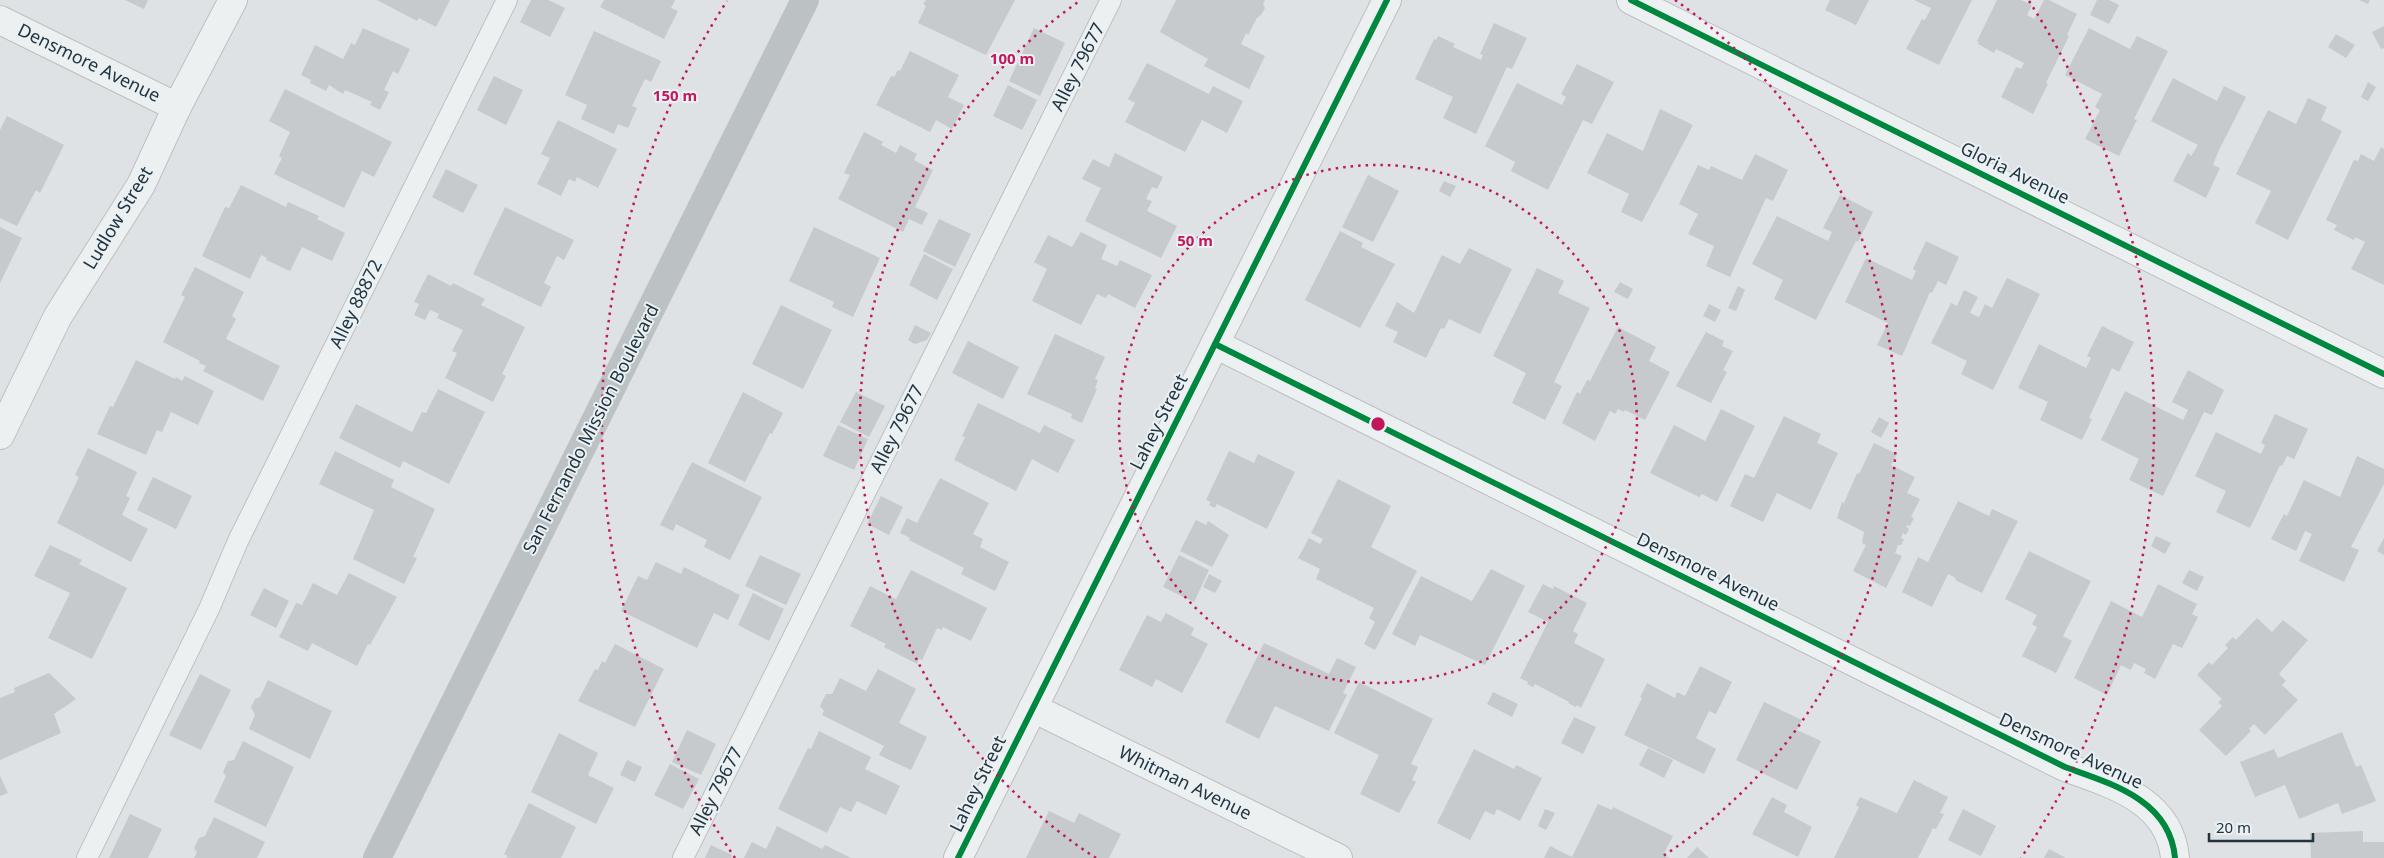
<svg xmlns="http://www.w3.org/2000/svg" width="2384" height="858" font-family="'Noto Sans',sans-serif">
  <rect width="100%" height="100%" fill="#dee2e4"/>
  <g fill="#c6cacc">
    <path d="M125,0H148L144,9Z"/>
    <path d="M377,0H450L436,27L419,18L417,21Z"/>
    <path d="M531,0H548L565,8L550,37L520,22Z"/>
    <path d="M604,0H675L671,8L678,11L664,39L600,7Z"/>
    <path d="M926,0H1015L986,55L918,23L926,6L923,4Z"/>
    <path d="M1176,0H1265L1263,4L1265,8L1261,15L1257,18L1248,35L1246,33L1241,44L1265,56L1249,89L1204,66L1208,59L1160,32Z"/>
    <path d="M1830,0H1869L1856,25L1825,10Z"/>
    <path d="M1914,0H1972L1939,65L1906,49L1922,19L1925,20L1931,8Z"/>
    <path d="M1997,0H2021L2032,5L2027,15L2034,19L2044,0H2049L2077,14L2067,35L2069,36L2046,83L2048,84L2033,114L2001,97L2016,67L2021,69L2024,63L1996,49L1994,53L1978,44L1979,42L1977,41Z"/>
    <path d="M2097,0H2109L2119,5L2109,24L2090,15Z"/>
    <path d="M2359,0H2370L2368,4Z"/>
    <path d="M1494,23L1527,38L1512,69L1507,67L1476,134L1443,118L1453,97L1415,79L1434,39L1436,40L1438,36L1455,44L1453,47L1481,60L1483,55L1480,54Z"/>
    <path d="M2384,26V48L2381,49L2372,32Z"/>
    <path d="M363,28L410,49L398,74L393,71L384,90L389,92L380,110L370,105L372,102L345,90L343,94L329,85L326,91L310,83L311,80L301,75L315,45L343,59L351,43L355,45Z"/>
    <path d="M1034,28L1065,43L1040,96L1009,81Z"/>
    <path d="M2089,28L2130,49L2137,36L2168,51L2134,119L2137,120L2119,156L2085,139L2100,110L2095,107L2102,94L2065,75Z"/>
    <path d="M594,31L661,61L651,82L645,79L632,106L637,108L628,128L618,124L614,134L581,119L587,105L565,95Z"/>
    <path d="M2336,34L2355,45L2346,58L2328,47Z"/>
    <path d="M910,51L959,75L948,97L964,105L952,129L936,120L930,132L876,105L891,76L894,77L898,70L900,71Z"/>
    <path d="M1147,63L1209,94L1213,86L1243,101L1227,133L1202,120L1185,152L1125,122L1135,103L1128,99Z"/>
    <path d="M1577,64L1614,82L1592,124L1583,120L1548,190L1511,171L1515,162L1485,146L1517,83L1562,105L1566,97L1561,94Z"/>
    <path d="M494,76L523,90L506,125L477,110Z"/>
    <path d="M2173,78L2217,101L2224,86L2246,97L2218,152L2213,165L2220,168L2206,198L2173,181L2188,153L2191,156L2198,145L2151,121Z"/>
    <path d="M2368,82L2376,87L2368,101L2361,97Z"/>
    <path d="M1008,85L1037,100L1022,130L993,116Z"/>
    <path d="M285,89L392,142L374,177L362,171L344,208L274,174L282,158L279,156L290,132L269,121Z"/>
    <path d="M2308,98L2327,107L2321,120L2342,131L2288,240L2255,223L2271,191L2236,174L2268,110L2296,124Z"/>
    <path d="M1660,109L1693,125L1642,222L1621,212L1629,194L1587,173L1607,133L1643,151Z"/>
    <path d="M7,116L64,145L40,193L36,190L17,226L0,218V130Z"/>
    <path d="M558,120L617,149L598,188L577,177L575,182L569,179L561,196L537,184L550,158L541,154Z"/>
    <path d="M864,132L883,142L881,145L896,153L900,145L917,154L914,160L933,170L915,207L928,213L922,225L909,219L903,232L838,199L850,175L844,173Z"/>
    <path d="M2381,147L2384,149V285L2351,269L2365,242L2355,237L2354,240L2334,230L2337,225L2326,220L2354,160L2358,161L2361,154L2374,161Z"/>
    <path d="M1115,153L1163,177L1157,189L1152,187L1146,199L1152,201L1147,211L1177,226L1161,258L1085,221L1101,188L1082,179L1093,159L1109,167Z"/>
    <path d="M1755,154L1788,170L1773,201L1766,198L1730,277L1706,266L1714,246L1688,234L1698,214L1679,204L1698,165L1709,170L1711,166L1742,180Z"/>
    <path d="M446,169L478,185L463,213L432,197Z"/>
    <path d="M1368,175L1399,191L1373,242L1342,227Z"/>
    <path d="M1444,181L1456,186L1450,197L1439,191Z"/>
    <path d="M241,185L286,207L288,202L319,216L317,219L345,233L332,261L302,247L290,271L266,260L267,258L261,255L250,279L202,256L225,207L229,208Z"/>
    <path d="M1840,195L1873,212L1858,242L1856,241L1816,320L1774,299L1783,280L1752,264L1777,216L1828,241L1832,232L1823,228Z"/>
    <path d="M505,207L574,240L564,260L557,256L544,283L551,287L541,307L473,274Z"/>
    <path d="M939,219L971,234L955,267L923,251Z"/>
    <path d="M0,227L22,238L0,283Z"/>
    <path d="M814,227L880,258L853,317L832,307L834,302L789,281Z"/>
    <path d="M1340,231L1363,243L1361,247L1395,264L1360,328L1305,300Z"/>
    <path d="M1081,232L1107,245L1101,259L1117,266L1120,260L1152,275L1135,308L1108,294L1106,298L1097,294L1081,325L1032,301L1047,269L1034,262L1048,235L1072,247Z"/>
    <path d="M1926,241L1959,257L1946,285L1938,281L1932,293L1930,292L1902,356L1877,345L1888,323L1845,302L1866,258L1912,280L1916,271L1913,269Z"/>
    <path d="M1469,248L1512,269L1480,334L1449,319L1444,329L1441,328L1426,358L1393,342L1398,332L1385,326L1397,302L1414,313L1442,255L1460,264Z"/>
    <path d="M924,254L953,269L937,300L909,285Z"/>
    <path d="M195,267L244,292L232,316L236,319L226,339L280,366L263,401L203,371L206,366L199,363L200,361L163,342L185,297L181,295Z"/>
    <path d="M1537,268L1564,281L1558,293L1590,308L1554,382L1562,386L1545,420L1512,403L1526,373L1493,356Z"/>
    <path d="M428,274L451,286L453,283L485,299L481,305L525,327L502,374L506,376L493,402L445,378L457,353L452,351L463,330L437,318L439,314L430,310L425,320L414,315L419,304L414,302Z"/>
    <path d="M2007,278L2040,294L1993,390L1961,374L1967,361L1931,343L1951,303L1957,306L1964,290L1978,297L1970,313L1979,317L1985,304L1992,308Z"/>
    <path d="M1620,282L1633,289L1628,299L1614,292Z"/>
    <path d="M1738,286L1745,290L1736,311L1728,308Z"/>
    <path d="M1709,304L1721,310L1715,322L1703,316Z"/>
    <path d="M781,305L832,330L803,389L752,364Z"/>
    <path d="M915,325L931,333L927,340L915,344L908,340Z"/>
    <path d="M2102,326L2134,342L2119,372L2112,368L2089,418L2092,419L2082,440L2040,420L2048,402L2018,388L2039,344L2086,368L2091,358L2087,356Z"/>
    <path d="M1618,327L1656,347L1649,361L1670,372L1645,420L1625,410L1624,412L1618,409L1615,414L1610,411L1595,441L1562,423L1577,392L1580,394L1587,380L1590,381Z"/>
    <path d="M1706,332L1724,341L1722,346L1733,351L1723,370L1727,372L1711,403L1676,386Z"/>
    <path d="M1055,334L1105,357L1095,379L1098,380L1095,388L1097,389L1082,423L1071,418L1072,414L1027,394Z"/>
    <path d="M968,341L1019,367L1003,399L952,373Z"/>
    <path d="M136,360L175,379L176,377L182,381L185,376L214,391L198,425L171,412L162,432L157,430L146,455L97,434L110,406L113,407Z"/>
    <path d="M2188,370L2224,390L2212,415L2204,412L2163,496L2129,480L2139,459L2101,440L2125,391L2183,420L2188,410L2172,402Z"/>
    <path d="M438,389L485,412L449,484L403,461L400,468L339,438L356,404L412,432L422,412L426,413Z"/>
    <path d="M743,392L783,413L772,434L770,433L745,482L708,463Z"/>
    <path d="M856,392L885,406L869,437L840,422Z"/>
    <path d="M978,403L1040,433L1044,425L1075,440L1058,473L1032,459L1016,491L954,460L965,437L962,436Z"/>
    <path d="M1721,409L1755,426L1717,502L1702,494L1699,497L1650,473L1674,425L1705,441Z"/>
    <path d="M2275,414L2308,429L2294,459L2287,456L2282,466L2280,465L2250,528L2216,512L2226,491L2195,476L2216,432L2261,454L2265,445L2261,443Z"/>
    <path d="M1784,416L1821,434L1817,443L1838,453L1811,510L1777,493L1763,522L1730,506L1745,474L1754,478Z"/>
    <path d="M1879,417L1889,423L1881,438L1871,432Z"/>
    <path d="M838,425L868,439L854,470L823,456Z"/>
    <path d="M1874,443L1897,454L1891,465L1915,477L1907,493L1920,499L1911,517L1914,518L1910,526L1907,525L1906,527L1909,529L1906,535L1903,533L1901,538L1904,539L1901,545H1898L1895,553L1902,556L1886,588L1853,571L1866,545L1862,543L1864,532L1837,518L1842,502L1844,503L1857,473L1859,474Z"/>
    <path d="M88,448L137,472L126,496L130,498L122,515L148,529L131,562L57,523L79,477L75,475Z"/>
    <path d="M335,451L394,480L391,487L435,509L413,557L417,558L404,584L353,559L374,510L319,484Z"/>
    <path d="M1229,451L1254,463L1258,454L1295,472L1267,529L1217,504L1215,508L1209,505L1211,502L1206,500Z"/>
    <path d="M2357,456L2384,469V484L2351,547L2359,550L2344,582L2299,561L2312,534L2305,531L2296,551L2271,539L2284,514L2287,516L2304,480L2340,497Z"/>
    <path d="M692,462L762,497L730,560L704,547L707,540L676,524L673,531L660,525Z"/>
    <path d="M153,477L192,496L176,529L137,510Z"/>
    <path d="M940,478L989,503L973,534L983,539L980,547L1009,562L995,591L961,574L964,568L909,540L910,538L900,533L907,518L917,523Z"/>
    <path d="M1338,479L1391,506L1371,547L1417,571L1375,650L1364,644L1375,622L1369,618L1374,608L1316,579L1320,569L1298,558L1309,538L1320,544L1323,539L1311,533Z"/>
    <path d="M881,496L903,507L889,535L867,524Z"/>
    <path d="M1958,501L1989,516L1992,509L2018,521L1982,593L1955,580L1956,578L1948,574L1932,607L1902,592L1918,557L1928,562Z"/>
    <path d="M1196,520L1206,525L1208,521L1229,535L1212,567L1180,551Z"/>
    <path d="M2156,536L2171,543L2165,554L2151,546Z"/>
    <path d="M2384,538V555L2377,551Z"/>
    <path d="M50,545L82,560L79,564L127,588L92,659L48,638L70,593L34,576Z"/>
    <path d="M2029,551L2091,581L2063,636L2072,641L2056,673L2022,656L2037,627L2032,624L2037,615L2005,599Z"/>
    <path d="M760,555L801,574L786,605L745,586Z"/>
    <path d="M1179,555L1209,570L1194,602L1163,587Z"/>
    <path d="M656,562L681,574L684,567L740,595L728,620L714,613L697,648L621,611L638,576L647,580Z"/>
    <path d="M1491,569L1525,586L1485,665L1420,635L1415,646L1392,634L1421,576L1472,601Z"/>
    <path d="M911,570L987,608L971,641L943,627L942,630L937,628L922,660L919,659L917,664L884,647L886,644L850,626L870,586L896,599Z"/>
    <path d="M2189,570L2204,577L2197,591L2182,583Z"/>
    <path d="M349,573L397,597L370,645L368,644L357,666L312,643L308,651L279,637L296,603L302,605L313,583L337,595Z"/>
    <path d="M1209,574L1222,581L1215,593L1203,587Z"/>
    <path d="M1543,584L1553,589L1554,586L1587,603L1573,631L1578,634L1574,643L1605,659L1581,708L1577,705L1576,707L1568,703L1569,702L1535,684L1533,687L1527,684L1528,682L1520,678L1548,622L1528,612Z"/>
    <path d="M2158,584L2197,604L2192,614L2198,617L2182,648L2173,644L2155,679L2144,673L2146,669L2134,663L2131,670L2121,665L2107,695L2074,678L2111,601L2142,617Z"/>
    <path d="M264,588L289,601L276,628L250,615Z"/>
    <path d="M753,593L784,609L769,641L738,625Z"/>
    <path d="M1166,613L1194,628L1191,635L1208,644L1182,693L1156,679L1152,687L1119,670L1147,615L1161,622Z"/>
    <path d="M2257,618L2272,632L2283,620L2308,640L2279,674L2286,681L2282,685L2298,700L2265,735L2254,724L2249,729L2251,731L2226,756L2199,730L2222,706L2218,702L2222,699L2197,675L2209,662L2212,665L2228,648L2225,645L2233,637L2236,640Z"/>
    <path d="M1264,643L1329,674L1337,658L1356,667L1343,693L1347,695L1329,731L1275,706L1259,739L1225,722Z"/>
    <path d="M615,644L664,669L635,727L578,701L595,669L598,670L602,661L605,663Z"/>
    <path d="M1700,666L1732,682L1716,714L1709,711L1696,738L1716,749L1704,774L1624,735L1642,698L1640,697L1647,683L1675,698L1677,692L1685,696Z"/>
    <path d="M878,669L916,689L899,723L927,737L911,770L879,755L884,746L822,715L824,711L820,706L826,694H832L840,678L866,691Z"/>
    <path d="M49,673L76,699L54,714L61,733L0,760V698L15,692L14,688Z"/>
    <path d="M200,674L231,690L201,750L169,735Z"/>
    <path d="M268,680L332,711L310,759L249,729L255,715L251,707L255,699L260,697Z"/>
    <path d="M1359,682L1433,719L1411,764L1418,767L1412,780L1416,782L1399,813L1360,794L1379,755L1334,733Z"/>
    <path d="M1493,692L1518,704L1512,717L1487,704Z"/>
    <path d="M1764,702L1802,720L1797,730L1821,741L1797,790L1736,760Z"/>
    <path d="M1574,717L1596,727L1583,754L1561,743Z"/>
    <path d="M687,730L716,744L701,775L672,762Z"/>
    <path d="M819,731L871,757L865,769L900,786L886,815L857,801L851,812L840,807L827,833L778,809L808,748L811,749Z"/>
    <path d="M2342,732L2356,767L2361,765L2376,801L2342,814L2338,803L2299,819L2285,785L2255,797L2240,762L2274,749L2278,758Z"/>
    <path d="M559,733L598,753L588,775L614,788L596,824L531,792Z"/>
    <path d="M243,741L294,767L266,827L214,802L226,776L223,772L228,761L234,760Z"/>
    <path d="M1648,748L1673,760L1664,778L1639,765Z"/>
    <path d="M1474,749L1514,769L1516,765L1542,778L1520,821L1497,809L1494,815L1485,811L1470,840L1437,823Z"/>
    <path d="M627,760L642,767L635,782L620,775Z"/>
    <path d="M670,764L699,779L683,809L654,795Z"/>
    <path d="M0,776L8,793L0,796Z"/>
    <path d="M1914,780L1948,797L1940,813L1944,814L1936,829L1933,828L1918,858H1834L1859,807L1856,805L1860,797L1897,813Z"/>
    <path d="M1772,797L1787,805L1784,812L1812,827L1798,857L1752,834Z"/>
    <path d="M529,803L576,827L561,858H506L508,856L504,854Z"/>
    <path d="M1598,804L1612,810L1613,807L1673,836L1663,855L1670,858H1544L1550,846L1572,857Z"/>
    <path d="M1545,809L1555,813L1546,830L1538,826Z"/>
    <path d="M1963,809L1996,826L1981,856L1948,840Z"/>
    <path d="M1049,811L1074,823L1079,813L1121,834L1109,858H1026Z"/>
    <path d="M130,814L162,829L148,858H109Z"/>
    <path d="M214,817L265,842L257,858H194L197,852L194,848L199,838L205,836Z"/>
    <path d="M777,826L822,849L825,845L851,858H744L752,842L766,849Z"/>
    <path d="M2363,831V842H2384V858H2311L2310,833Z"/>
    <path d="M711,845L732,855L731,858H705Z"/>
    <path d="M1697,847L1709,858H1687Z"/>
    <path d="M2049,849L2066,858H2044Z"/>
  </g>
  <g fill="none" stroke-linecap="round" stroke-linejoin="round">
    <g stroke="#bcc0c2" stroke-width="22">
      <g id="lane">
        <path d="M87,858L209,609L238,541L507,0"/>
        <path d="M683,858L1111,0"/>
      </g>
    </g>
    <g stroke="#bcc0c2" stroke-width="30">
      <g id="street">
        <path d="M1631,0L2384,374"/>
        <path d="M0,20L177,107"/>
        <path d="M1215,344L2065,767C2112,784 2170,800 2175,858"/>
        <path d="M0,435L58,316L141,185L177,107L233,0"/>
        <path d="M1033,708L1338,858"/>
        <path d="M958,858L1387,0"/>
      </g>
    </g>
    <use href="#lane" stroke="#edf0f1" stroke-width="20"/>
    <use href="#street" stroke="#edf0f1" stroke-width="28"/>
    <path stroke="#bcc2c4" stroke-width="28" d="M377,858L805,0"/>
    <g stroke="#eaf1f5" stroke-width="9">
      <g id="cycleway">
        <path d="M1631,0L2384,374"/>
        <path d="M1215,344L2065,767C2112,784 2170,800 2175,858"/>
        <path d="M958,858L1387,0"/>
      </g>
    </g>
    <use href="#cycleway" stroke="#00873e" stroke-width="6"/>
  </g>
  <g fill="none" stroke="#c2185b" stroke-width="2.5" stroke-dasharray="2.5 5">
    <circle cx="1378" cy="424" r="259"/>
    <path d="M1096 858A517 517 0 0 1 1081 0M1675 0A517 517 0 0 1 1660 858"/>
    <path d="M735 858A776 776 0 0 1 727 1M2029 1A776 776 0 0 1 2021 858"/>
  </g>
  <g text-anchor="middle" stroke-width="4" stroke-linejoin="round" paint-order="stroke">
    <g font-size="18" fill="#23343e" stroke="#eaf1f5">
      <text transform="translate(89 63) rotate(26)" y="6">Densmore Avenue</text>
      <text transform="translate(1078 67) rotate(-63)" y="6">Alley 79677</text>
      <text transform="translate(2015 173) rotate(26)" y="6">Gloria Avenue</text>
      <text transform="translate(118 218) rotate(-59)" y="6">Ludlow Street</text>
      <text transform="translate(356 304) rotate(-64)" y="6">Alley 88872</text>
      <text transform="translate(1159 422) rotate(-63)" y="6">Lahey Street</text>
      <text transform="translate(591 429) rotate(-63)" y="6">San Fernando Mission Boulevard</text>
      <text transform="translate(897 429) rotate(-63)" y="6">Alley 79677</text>
      <text transform="translate(1708 572) rotate(26)" y="6">Densmore Avenue</text>
      <text transform="translate(2071 751) rotate(25)" y="6">Densmore Avenue</text>
      <text transform="translate(1185 783) rotate(26)" y="6">Whitman Avenue</text>
      <text transform="translate(978 784) rotate(-64)" y="6">Lahey Street</text>
      <text transform="translate(716 791) rotate(-63)" y="6">Alley 79677</text>
    </g>
  </g>
  <circle cx="1378" cy="424" r="8" fill="#c2185b" stroke="#eaf1f5" stroke-width="2.5"/>
  <g font-size="15" text-anchor="middle" font-weight="bold" fill="#c2185b" stroke="#eaf1f5" stroke-width="4" stroke-linejoin="round" paint-order="stroke">
    <text x="1012" y="64">100 m</text>
    <text x="675" y="101">150 m</text>
    <text x="1195" y="246">50 m</text>
  </g>
  <path d="M2209 833v8h104v-8" fill="none" stroke="#23343e" stroke-width="2.5"/>
  <text x="2216" y="833" font-size="15" fill="#23343e" stroke="#eaf1f5" stroke-width="4" paint-order="stroke">20 m</text>
</svg>
